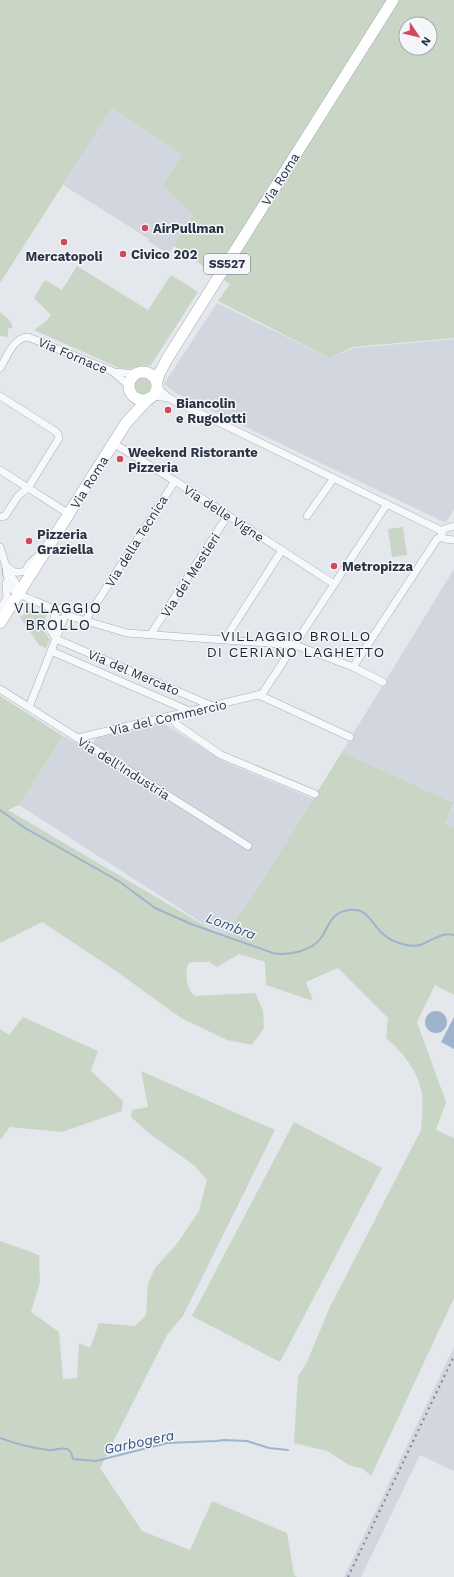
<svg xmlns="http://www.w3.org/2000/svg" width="454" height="1577" font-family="'Work Sans',sans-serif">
  <rect width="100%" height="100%" fill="#e4e7ec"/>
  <g fill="#d2d6de">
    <path d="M112,108L182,154L163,185L193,216L169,254L148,241L149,239L63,185Z"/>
    <path d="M217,303L330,358L355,348L454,339V509L446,523L177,394L164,384Z"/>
    <path d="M454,569V803L342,752Z"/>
    <path d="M161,722L219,758L220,760L313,799L261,883L224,937L19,805L63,736L90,750L96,738Z"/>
    <path d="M454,805V828L445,824Z"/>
    <path d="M454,1347V1471L420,1455L361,1577H344Z"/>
  </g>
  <g fill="#c9d6c5" fill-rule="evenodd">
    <path d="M0,0H454V338L353,347L330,358L218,301L230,284L174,246L193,216L163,185L182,154L112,108L0,283ZM406,24H430V48H406Z"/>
    <path d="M77,266L148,310L171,275L198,292L151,365L127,369L119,368L34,330L45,322L51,315L34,298L45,280L62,290Z"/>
    <path d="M0,312L10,321L13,327L8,329V337L0,336Z"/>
    <circle cx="143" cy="386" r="9"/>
    <path d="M403,527L407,555L392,557L388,529Z"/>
    <path d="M41,610L48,611L42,628L50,640L46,648L39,645L20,617L30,611Z"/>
    <path d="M0,696L63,736L19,805L8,810L224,937L261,883L342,752L454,803L445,824L454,828V995L435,985L417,1022L446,1102L436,1130L454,1138V1298L371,1476L363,1469L349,1465L327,1451L294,1443L298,1376L306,1364L330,1307L421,1130C422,1117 424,1102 421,1089C416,1069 402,1051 386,1038L388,1018L338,968L306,982L313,1001L266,985L265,962L239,954L217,967L209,962L212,956L208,962H193L188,964C185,973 186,990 195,996L255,993L263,1010L264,1028L252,1045L227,1040L181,1018L116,971L42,922L0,943Z"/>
    <path d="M23,1017L98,1051L91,1071L123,1101L122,1111L62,1132L10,1127L0,1140V1029L9,1035Z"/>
    <path d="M141,1071L275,1130L183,1316L167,1335L100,1468L142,1531L190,1550L212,1501L287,1533L294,1575L297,1577H0V1241L39,1255L40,1282L31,1312L59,1332L63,1379L77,1378L79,1343L90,1348L99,1323L135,1326L146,1315L148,1284L155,1268L176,1245L199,1211L207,1180L195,1166L150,1134L131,1117L132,1110L148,1107Z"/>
    <path d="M294,1122L382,1168L280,1362L192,1316Z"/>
  </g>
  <g fill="#9fb4cc">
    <circle cx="436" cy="1022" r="11"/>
    <path d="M454,1017V1049L441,1042Z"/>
  </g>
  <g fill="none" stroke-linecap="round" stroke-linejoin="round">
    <g stroke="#9fb4cc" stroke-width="2">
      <path d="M0,810L25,828L120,882L155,908L191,924L273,953C288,956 312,951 321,938C328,928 330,915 344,911C366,905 369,920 381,932C385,936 392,941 399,943C405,945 413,947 420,945C430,942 443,931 454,935"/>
      <path d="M0,1438C16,1444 32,1448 48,1450C54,1451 61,1447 67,1449C71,1450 72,1455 73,1459L96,1461L167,1443L216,1441L224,1440L247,1441L269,1448L288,1450"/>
    </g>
    <g stroke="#a9aeb7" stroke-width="8">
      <g id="minor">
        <path d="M0,368C7,357 13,338 28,337L112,371L129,386"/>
        <path d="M114,372L135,374"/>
        <path d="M157,387L169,398"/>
        <path d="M0,396L55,431L58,434L59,438L28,488L18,496L5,516L0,517"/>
        <path d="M153,396L169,398L442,531"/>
        <path d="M113,443L175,481L334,584"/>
        <path d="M0,470L69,514"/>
        <path d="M307,516L334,478"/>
        <path d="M454,526L444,529L441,535L445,539L454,540"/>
        <path d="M0,547L7,570L17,585L19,593"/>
        <path d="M6,565C12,572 16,574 25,571L30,563L39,555"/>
        <path d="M7,573C8,578 8,584 11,588C16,596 47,604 56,611"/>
        <circle cx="60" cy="614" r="5.5"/>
        <path d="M0,609L7,598L6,583"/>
        <path d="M66,615L127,633L295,645L353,667L383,682"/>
        <path d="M55,616L50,629L56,639"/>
        <path d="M85,621L175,481"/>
        <path d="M151,634L228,515"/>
        <path d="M56,639L212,706"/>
        <path d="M225,639L282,550"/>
        <path d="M51,651L189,711"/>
        <path d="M353,667L437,539L442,537"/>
        <path d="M0,689L248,846"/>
        <path d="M259,695L350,737"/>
        <path d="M29,707L64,618"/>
        <path d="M171,716L176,724L221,755L315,794"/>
        <path d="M78,738L262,694L387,504"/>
      </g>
    </g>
    <g stroke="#a9aeb7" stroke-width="10">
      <path id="tertiary" d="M7,570V573"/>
    </g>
    <g stroke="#a3abb8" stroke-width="12">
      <g id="primary">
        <circle cx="143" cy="386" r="14"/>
        <path d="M157,381L159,374L167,359L393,0"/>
        <path d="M0,623L126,423L148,399"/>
      </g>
    </g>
    <use href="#minor" stroke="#f7f8fa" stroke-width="7"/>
    <use href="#tertiary" stroke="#f7f8fa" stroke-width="8"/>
    <use href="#primary" stroke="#fff" stroke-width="11"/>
    <path stroke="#7d8696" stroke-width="2" stroke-dasharray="2 4" stroke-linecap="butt" d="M348,1577L454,1356"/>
  </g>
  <g fill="#d1495b" stroke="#f4f6f9" stroke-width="1.5">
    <circle cx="145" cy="228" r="4"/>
    <circle cx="64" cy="242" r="4"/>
    <circle cx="123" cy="254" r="4"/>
    <circle cx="168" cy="410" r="4"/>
    <circle cx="120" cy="459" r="4"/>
    <circle cx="29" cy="541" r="4"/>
    <circle cx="334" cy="566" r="4"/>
  </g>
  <g text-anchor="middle" stroke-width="3" stroke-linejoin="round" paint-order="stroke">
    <rect fill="#f4f6f9" stroke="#676e7b" stroke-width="1" x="204" y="254" width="46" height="20" rx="3"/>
    <g font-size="12" font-weight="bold" fill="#2b3445">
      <text x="227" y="268">SS527</text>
    </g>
    <g font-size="13" fill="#2b3445" stroke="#f4f6f9">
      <text transform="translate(280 179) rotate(-58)" y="5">Via Roma</text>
      <text transform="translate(73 355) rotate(23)" y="5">Via Fornace</text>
      <text transform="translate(89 482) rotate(-58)" y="5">Via Roma</text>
      <text transform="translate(224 513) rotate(33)" y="5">Via delle Vigne</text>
      <text transform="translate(136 541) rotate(-58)" y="5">Via della Tecnica</text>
      <text transform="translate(190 575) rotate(-57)" y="5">Via dei Mestieri</text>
      <text transform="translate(134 672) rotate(23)" y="5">Via del Mercato</text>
      <text transform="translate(168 717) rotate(-13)" y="5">Via del Commercio</text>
      <text transform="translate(124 768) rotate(32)" y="5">Via dell'Industria</text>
    </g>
    <g font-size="13" font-weight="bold" fill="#2b3445" stroke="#f4f6f9" text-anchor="start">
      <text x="153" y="233">AirPullman</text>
      <text x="131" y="259">Civico 202</text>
      <text x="64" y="261" text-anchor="middle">Mercatopoli</text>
      <text x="176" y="408">Biancolin<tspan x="176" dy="15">e Rugolotti</tspan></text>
      <text x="128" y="457">Weekend Ristorante<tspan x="128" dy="15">Pizzeria</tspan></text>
      <text x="37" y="539">Pizzeria<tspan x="37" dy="15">Graziella</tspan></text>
      <text x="342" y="571">Metropizza</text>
    </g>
    <g font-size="14" letter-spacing="1" fill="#1d2536" stroke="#f4f6f9">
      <text x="296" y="641">VILLAGGIO BROLLO<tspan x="296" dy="16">DI CERIANO LAGHETTO</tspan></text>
    </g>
    <g font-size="14" font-style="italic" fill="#34527a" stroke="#f4f6f9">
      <text transform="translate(231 926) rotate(21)" y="5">Lombra</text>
      <text transform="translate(139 1442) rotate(-12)" y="5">Garbogera</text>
    </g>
    <g font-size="15" letter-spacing="1" fill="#1d2536" stroke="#f4f6f9">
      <text x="58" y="613">VILLAGGIO<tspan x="58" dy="17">BROLLO</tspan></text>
    </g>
  </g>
  <g transform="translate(418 36) rotate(125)"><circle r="19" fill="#f4f6f9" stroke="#a4a8b1"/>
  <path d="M0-3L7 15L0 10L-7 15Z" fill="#d1495b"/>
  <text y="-6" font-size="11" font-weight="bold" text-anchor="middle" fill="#2b3445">N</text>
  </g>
</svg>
